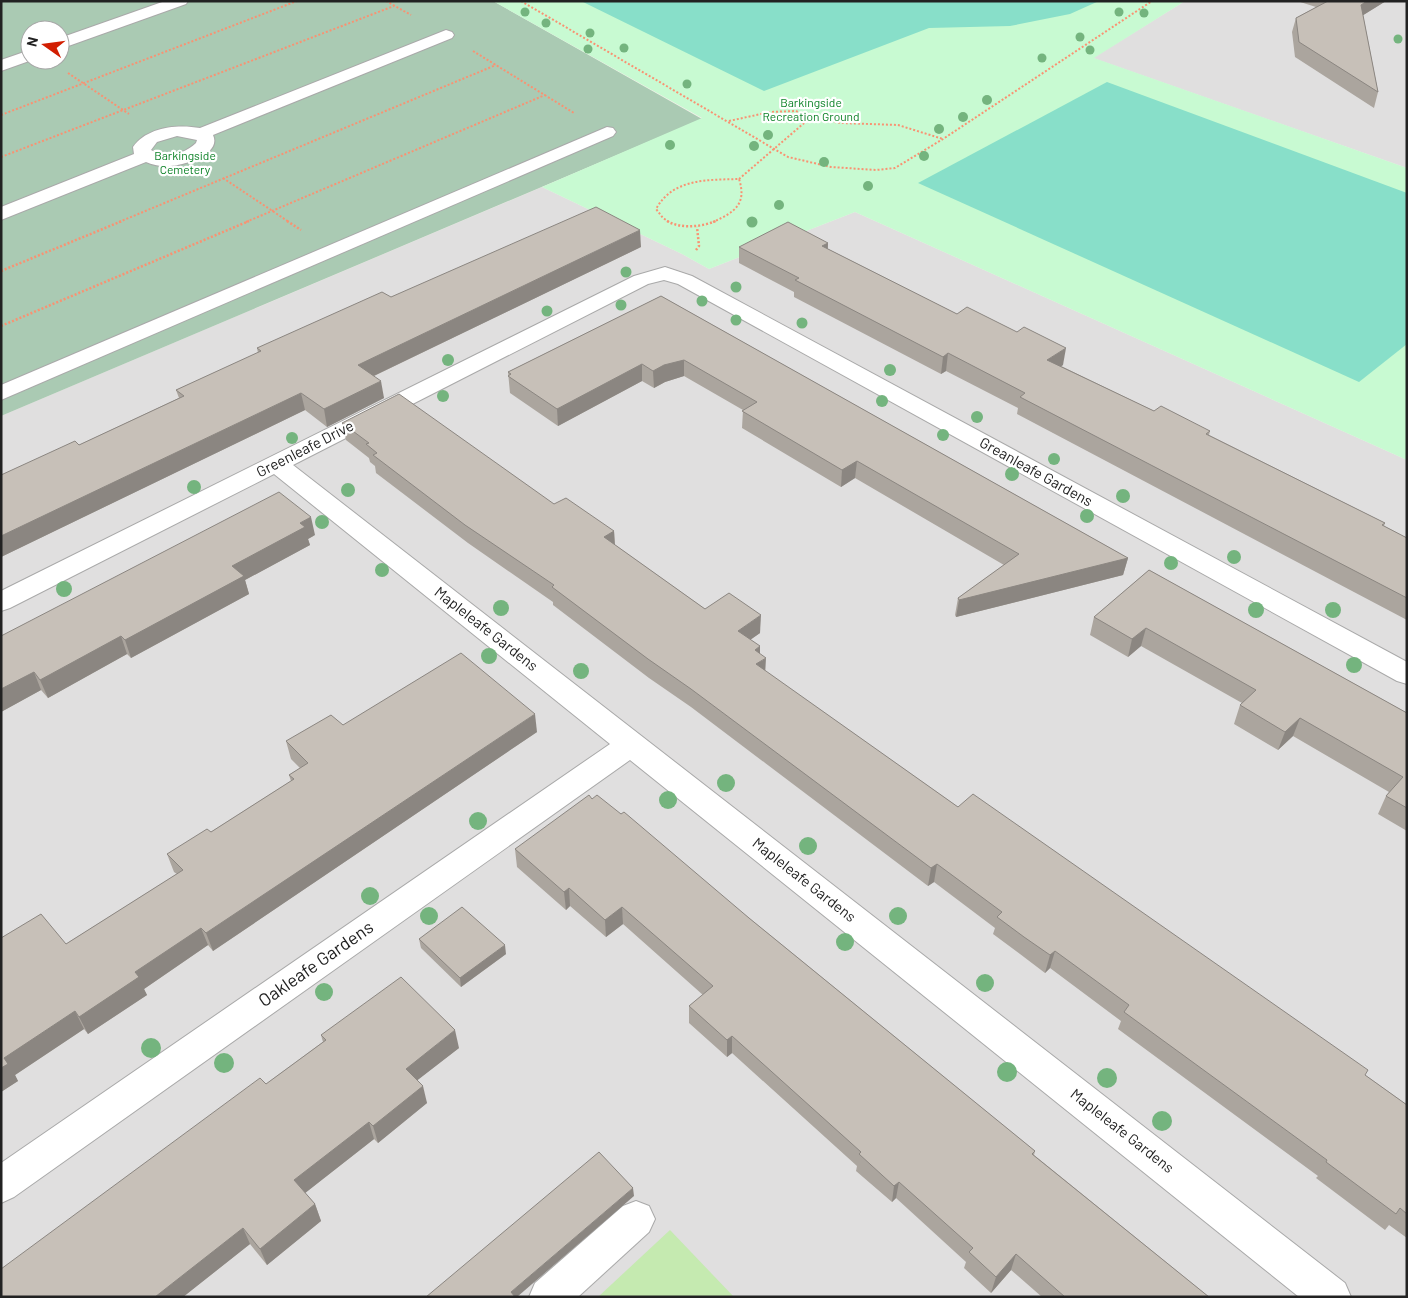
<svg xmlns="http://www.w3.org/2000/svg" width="1408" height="1298" font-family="Barlow,sans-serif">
  <rect width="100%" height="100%" fill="#f2f0e9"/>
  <g fill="#e0dfdf">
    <path d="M1185,1H1407V168L1093,58Z"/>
    <path d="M542,187L682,254L709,269L855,212L1407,460V1297H1V416Z"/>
  </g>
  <path fill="#c5eab0" d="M670,1230L734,1297H598Z"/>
  <path fill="#aacab3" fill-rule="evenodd" d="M1,1H493L702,119L1,416ZM30,30H60V60H30Z"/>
  <path fill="#c8fad2" d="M493,1H1185L1094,58L1407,168V460L855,212L709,269L682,254L542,187L702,118Z"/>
  <g fill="#88dfc9">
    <path d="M581,1H1099L1070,14L1010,26L929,28L764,91Z"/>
    <path d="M1107,82L1407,193V344L1359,382L918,183Z"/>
  </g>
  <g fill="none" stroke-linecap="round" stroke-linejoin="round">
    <g stroke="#a9a9a9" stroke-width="2">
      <g id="minor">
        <path d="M165,1H188L186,4L60,49V38Z"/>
        <path d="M446,30L452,32L454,35L452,38L213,135C222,154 184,165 170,166C162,167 153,165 146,162L1,220V207L134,154L133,147C147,127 177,124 200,128ZM177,136L197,140L196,143C183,155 166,159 151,150L157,142Z"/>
        <path d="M30,50V60H32L1,71V60Z"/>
        <path d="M607,127L613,128L616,132L613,136L1,400V385Z"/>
        <path d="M665,267L692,276L1407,662V684L1397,681L678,284L664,280L648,284L293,465L1345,1283L1351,1297H1299L630,760L14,1197L1,1203V1163L610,744L274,474L10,608L1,611V591L634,276Z"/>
        <path d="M636,1201L649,1206L655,1219L649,1232L578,1297H529L535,1283L623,1206Z"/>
      </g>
    </g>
    <g stroke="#f99272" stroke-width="2" stroke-dasharray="2 2" stroke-linecap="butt">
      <path d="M386,1L411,15"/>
      <path d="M521,1L788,157L831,167L876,170L895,168L943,139L1152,1"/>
      <path d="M473,51L574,113"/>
      <path d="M68,73L129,114"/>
      <path d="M1,115L297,1"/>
      <path d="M729,121L770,112L796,111L810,118L841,123L898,125L943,139"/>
      <path d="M1,157L394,6"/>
      <path d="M223,178L289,222"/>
      <path d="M739,179L810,118"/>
      <path d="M119,222L496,65"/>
      <path d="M246,222L545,95"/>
      <path d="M669,222L663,218L656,209C673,178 708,180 739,179C747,204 735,212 713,222"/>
    </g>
    <g stroke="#f99272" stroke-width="2.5" stroke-dasharray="2 2" stroke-linecap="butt">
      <path d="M287,221L301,230"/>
      <path d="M667,221C681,229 701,227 716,221"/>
      <path d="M696,250L699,246L697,227"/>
      <path d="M1,271L122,221"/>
      <path d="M1,326L249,221"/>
    </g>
    <use href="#minor" fill="#fff" fill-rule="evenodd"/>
  </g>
  <g fill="#74b47e">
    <circle cx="525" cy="12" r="4.5"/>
    <circle cx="1119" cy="12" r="4.5"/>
    <circle cx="1144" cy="13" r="4.5"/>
    <circle cx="546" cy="23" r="4.5"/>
    <circle cx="590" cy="33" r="4.5"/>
    <circle cx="1080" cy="37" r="4.5"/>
    <circle cx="1398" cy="39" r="4.5"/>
    <circle cx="624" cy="48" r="4.5"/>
    <circle cx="588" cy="49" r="4.5"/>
    <circle cx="1090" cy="50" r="4.5"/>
    <circle cx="1042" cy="58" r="4.5"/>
    <circle cx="687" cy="84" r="4.5"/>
    <circle cx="987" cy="100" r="5"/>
    <circle cx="963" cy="117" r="5"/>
    <circle cx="939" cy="129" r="5"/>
    <circle cx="768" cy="135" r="5"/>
    <circle cx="670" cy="145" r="5"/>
    <circle cx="754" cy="146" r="5"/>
    <circle cx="924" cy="156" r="5"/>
    <circle cx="824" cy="162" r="5"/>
    <circle cx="868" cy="186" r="5"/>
    <circle cx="779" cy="205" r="5"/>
    <circle cx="752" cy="222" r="5.5"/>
    <circle cx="626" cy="272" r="5.5"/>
    <circle cx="736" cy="287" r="5.5"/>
    <circle cx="702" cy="301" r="5.5"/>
    <circle cx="621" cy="305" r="5.5"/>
    <circle cx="547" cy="311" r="5.5"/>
    <circle cx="736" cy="320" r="5.5"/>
    <circle cx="802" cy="323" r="5.5"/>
    <circle cx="448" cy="360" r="6"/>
    <circle cx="890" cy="370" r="6"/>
    <circle cx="443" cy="396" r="6"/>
    <circle cx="882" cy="401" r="6"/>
    <circle cx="977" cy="417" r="6"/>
    <circle cx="943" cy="435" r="6"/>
    <circle cx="292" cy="438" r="6"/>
    <circle cx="1054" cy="459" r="6"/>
    <circle cx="1012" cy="474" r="7"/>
    <circle cx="194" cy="487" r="7"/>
    <circle cx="348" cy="490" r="7"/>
    <circle cx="1123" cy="496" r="7"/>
    <circle cx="1087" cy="516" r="7"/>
    <circle cx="322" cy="522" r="7"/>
    <circle cx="1234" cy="557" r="7"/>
    <circle cx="1171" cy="563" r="7"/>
    <circle cx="382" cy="570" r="7"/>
    <circle cx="64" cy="589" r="8"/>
    <circle cx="501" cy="608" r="8"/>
    <circle cx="1256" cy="610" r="8"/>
    <circle cx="1333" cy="610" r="8"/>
    <circle cx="489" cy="656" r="8"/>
    <circle cx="1354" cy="665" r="8"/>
    <circle cx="581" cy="671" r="8"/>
    <circle cx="726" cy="783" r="9"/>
    <circle cx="668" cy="800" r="9"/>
    <circle cx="478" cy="821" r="9"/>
    <circle cx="808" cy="846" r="9"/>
    <circle cx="370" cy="896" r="9"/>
    <circle cx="429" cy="916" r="9"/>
    <circle cx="898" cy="916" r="9"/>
    <circle cx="845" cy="942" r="9"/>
    <circle cx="985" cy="983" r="9"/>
    <circle cx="324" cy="992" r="9"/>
    <circle cx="151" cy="1048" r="10"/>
    <circle cx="224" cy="1063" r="10"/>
    <circle cx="1007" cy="1072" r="10"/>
    <circle cx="1107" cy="1078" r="10"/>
    <circle cx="1162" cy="1121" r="10"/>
  </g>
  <g fill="#aba59e">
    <path d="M1297,1H1386L1363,15L1378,92L1374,108L1295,57L1292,32L1296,18L1316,7Z"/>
    <path d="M828,243V249L957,314L1063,365L1061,366L1154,411L1210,431L1209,435L1385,523L1384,526L1407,538V620L1017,414L1018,408L946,371L941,374L794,297V292L739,263V247Z"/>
    <path d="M641,247L374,376L384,398L327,427L305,410L1,557V475L79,445L179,398L176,390L258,353L257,348L391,297Z"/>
    <path d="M661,296L1128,558L1123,575L956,617L955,615L958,598L1004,565L855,478L841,487L742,428L743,410L684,376L665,382L654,388L642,381L558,426L510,393L508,372Z"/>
    <path d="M342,423L554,504L614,531L615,545L705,609L760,633L750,640L760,654L765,671L958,807L1365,1075L1407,1105V1238L1389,1225L1385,1230L1316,1178L1318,1176L1118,1029L1121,1021L1050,968L1045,973L1020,954L993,934L995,928L934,882L928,886L691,707L649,678L553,605V602L468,543L401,492L376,473L375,466L370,462L369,458L346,440Z"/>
    <path d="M315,535L308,539L310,545L245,580L249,594L131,658L127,654L48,698L41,690L1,712V636Z"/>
    <path d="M1149,570L1407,713V831L1378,814L1386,796L1389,792L1293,736L1278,750L1234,724L1240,705L1242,703L1141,646L1128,657L1090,635L1094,617Z"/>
    <path d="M343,725L537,732L213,951L208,945L144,989L147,995L88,1034L84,1029L15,1075L18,1081L1,1092V938L66,944L177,874L174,872L167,854L211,832L291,781L289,775L300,768L291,759L286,741Z"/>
    <path d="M592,799L749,918L1035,1151L1034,1155L1209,1297H1042L1011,1270L991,1293L964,1268L966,1262L896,1198L892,1202L856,1171L857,1166L732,1053L727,1057L689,1023V1006L703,995L623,924L606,937L570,906L566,910L517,867L515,849Z"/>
    <path d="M419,939L506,954L461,987L421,948Z"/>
    <path d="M321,1035L459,1048L417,1080L427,1103L378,1143L374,1139L305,1193L315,1204L321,1221L267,1265L250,1244L183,1297H1L266,1084L323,1042Z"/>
  </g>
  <g fill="#8b8681">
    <path d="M1367,1H1386L1357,19L1361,5Z"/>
    <path d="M640,230L641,247L361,382L358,365Z"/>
    <path d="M828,243L827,259L822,246Z"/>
    <path d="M1066,348L1063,365L1044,377L1047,360Z"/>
    <path d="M948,353L946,371L941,374L943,357Z"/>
    <path d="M684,360V376L665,382L654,388L653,371L664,365Z"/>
    <path d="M642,364V381L558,426L557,409Z"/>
    <path d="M381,381L384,398L327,427L324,409Z"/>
    <path d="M301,393L305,410L1,557V536Z"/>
    <path d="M857,461L855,478L841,487L842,470Z"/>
    <path d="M311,517L315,535L308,539L310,545L245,580L249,594L131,658L125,640L232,566L300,523Z"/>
    <path d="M614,531L615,549L604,537Z"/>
    <path d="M1128,558L1123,575L956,617L959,600Z"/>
    <path d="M761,615L760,633L737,649L738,631Z"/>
    <path d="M1146,628L1141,646L1128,657L1132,639Z"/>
    <path d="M121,636L127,654L48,698L40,680Z"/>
    <path d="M760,646V662L766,658L765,676L756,683L755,650Z"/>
    <path d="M34,672L41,690L1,712V689Z"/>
    <path d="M535,714L537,732L213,951L206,933Z"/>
    <path d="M1300,718L1293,736L1278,750L1285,732Z"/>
    <path d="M937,864L934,882L928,886L931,868Z"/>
    <path d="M569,888L570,906L566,910L564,892Z"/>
    <path d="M622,907L623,924L606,937L605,920Z"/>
    <path d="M201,928L208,945L144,989L147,995L88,1034L79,1017L135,972Z"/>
    <path d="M505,945L506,954L461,987L460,978Z"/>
    <path d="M1055,951L1050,968L1045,973L1050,955Z"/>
    <path d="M75,1011L84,1029L15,1075L18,1081L1,1092V1068L4,1058Z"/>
    <path d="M455,1030L459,1048L410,1086L406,1069Z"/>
    <path d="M732,1036V1053L727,1057V1040Z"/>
    <path d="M423,1086L427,1103L378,1143L373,1126Z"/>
    <path d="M369,1122L374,1139L300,1197L294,1180Z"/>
    <path d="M899,1182L896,1198L892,1202L894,1186Z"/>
    <path d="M633,1188L634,1196L517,1297H512L511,1292Z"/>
    <path d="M315,1204L321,1221L267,1265L260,1249Z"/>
    <path d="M243,1228L250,1244L183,1297H155Z"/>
    <path d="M1016,1254L1011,1270L991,1293L996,1277Z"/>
  </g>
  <g fill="#c7c0b8" stroke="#8b8681">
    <path d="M1328,1H1367L1361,5L1378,92L1299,42L1296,18Z"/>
    <path d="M596,207L640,230L358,365L381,381L324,409L301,393L1,536V475L75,441L79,445L184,396L176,390L261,351L257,348L382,292L391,297Z"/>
    <path d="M788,222L828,243L822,246L957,314L967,307L1017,332L1024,327L1066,348L1047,360L1154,411L1161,406L1210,431L1206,434L1385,523L1382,525L1407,538V598L1020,397L1025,393L948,353L943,357L795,280L799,278L739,247Z"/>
    <path d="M661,296L1128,558L959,600L958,598L1019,554L857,461L842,470L742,411L757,402L684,360L664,365L653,371L642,364L557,409L508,376L511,374L508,372Z"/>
    <path d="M399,394L554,504L566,498L614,531L604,537L705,609L729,593L761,615L738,631L760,646L755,650L766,658L756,664L958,807L973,794L1368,1070L1365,1075L1407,1105V1214L1400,1208L1396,1214L1326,1162L1327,1160L1124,1012L1129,1005L1055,951L1050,955L1024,937L997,917L1002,912L937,864L931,868L691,689L648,659L552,587L554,585L465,525L373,455L377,453L366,444L369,443L342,423Z"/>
    <path d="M279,492L311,517L300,523L305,527L232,566L244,576L125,640L121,636L40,680L34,672L1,689V636Z"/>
    <path d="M1149,570L1407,713V808L1386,796L1403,777L1300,718L1285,732L1240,705L1256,690L1146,628L1132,639L1094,617Z"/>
    <path d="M461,653L535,714L206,933L201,928L135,972L139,977L79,1017L75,1011L4,1058L8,1064L1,1068V938L41,914L66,944L183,870L167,854L207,829L211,832L294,779L289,775L308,763L286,741L331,715L343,725Z"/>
    <path d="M589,795L592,799L597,795L621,814L624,812L749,918L1035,1151L1032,1154L1209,1297H1065L1016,1254L996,1277L969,1252L973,1248L899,1182L894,1186L859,1154L861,1152L732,1036L727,1040L689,1006L713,986L622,907L605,920L569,888L564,892L515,849Z"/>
    <path d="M462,907L505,945L460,978L419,939Z"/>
    <path d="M401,977L455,1030L406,1069L423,1086L373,1126L369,1122L294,1180L315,1204L260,1249L243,1228L155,1297H1V1269L260,1078L266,1084L326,1040L321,1035Z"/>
    <path d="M599,1152L633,1188L511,1292L515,1297H426Z"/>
  </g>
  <g text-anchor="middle" stroke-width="4.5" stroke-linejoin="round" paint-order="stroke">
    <g font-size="12" fill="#0d8227" stroke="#fff">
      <text x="811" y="107">Barkingside<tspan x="811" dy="14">Recreation Ground</tspan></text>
      <text x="185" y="160">Barkingside<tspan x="185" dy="14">Cemetery</tspan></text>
    </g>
    <g font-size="15" fill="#222" stroke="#fff">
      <text transform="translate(305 449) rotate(-27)" y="5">Greenleafe Drive</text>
      <text transform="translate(1036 472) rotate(29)" y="5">Greanleafe Gardens</text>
      <text transform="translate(486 629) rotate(38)" y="5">Mapleleafe Gardens</text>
      <text transform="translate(804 880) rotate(38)" y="5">Mapleleafe Gardens</text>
      <text transform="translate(1122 1131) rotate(38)" y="5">Mapleleafe Gardens</text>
    </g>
    <g font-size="18" fill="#222" stroke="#fff">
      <text transform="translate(316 964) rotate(-35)" y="6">Oakleafe Gardens</text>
    </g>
  </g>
  <rect width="1408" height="1298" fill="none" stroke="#222222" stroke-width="5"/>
  <g transform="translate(45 45) rotate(284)"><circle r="24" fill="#ffffff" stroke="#a7a7a7"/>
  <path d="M0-4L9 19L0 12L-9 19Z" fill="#d21e01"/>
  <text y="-8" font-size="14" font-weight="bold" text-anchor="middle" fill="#222222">N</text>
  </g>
</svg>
